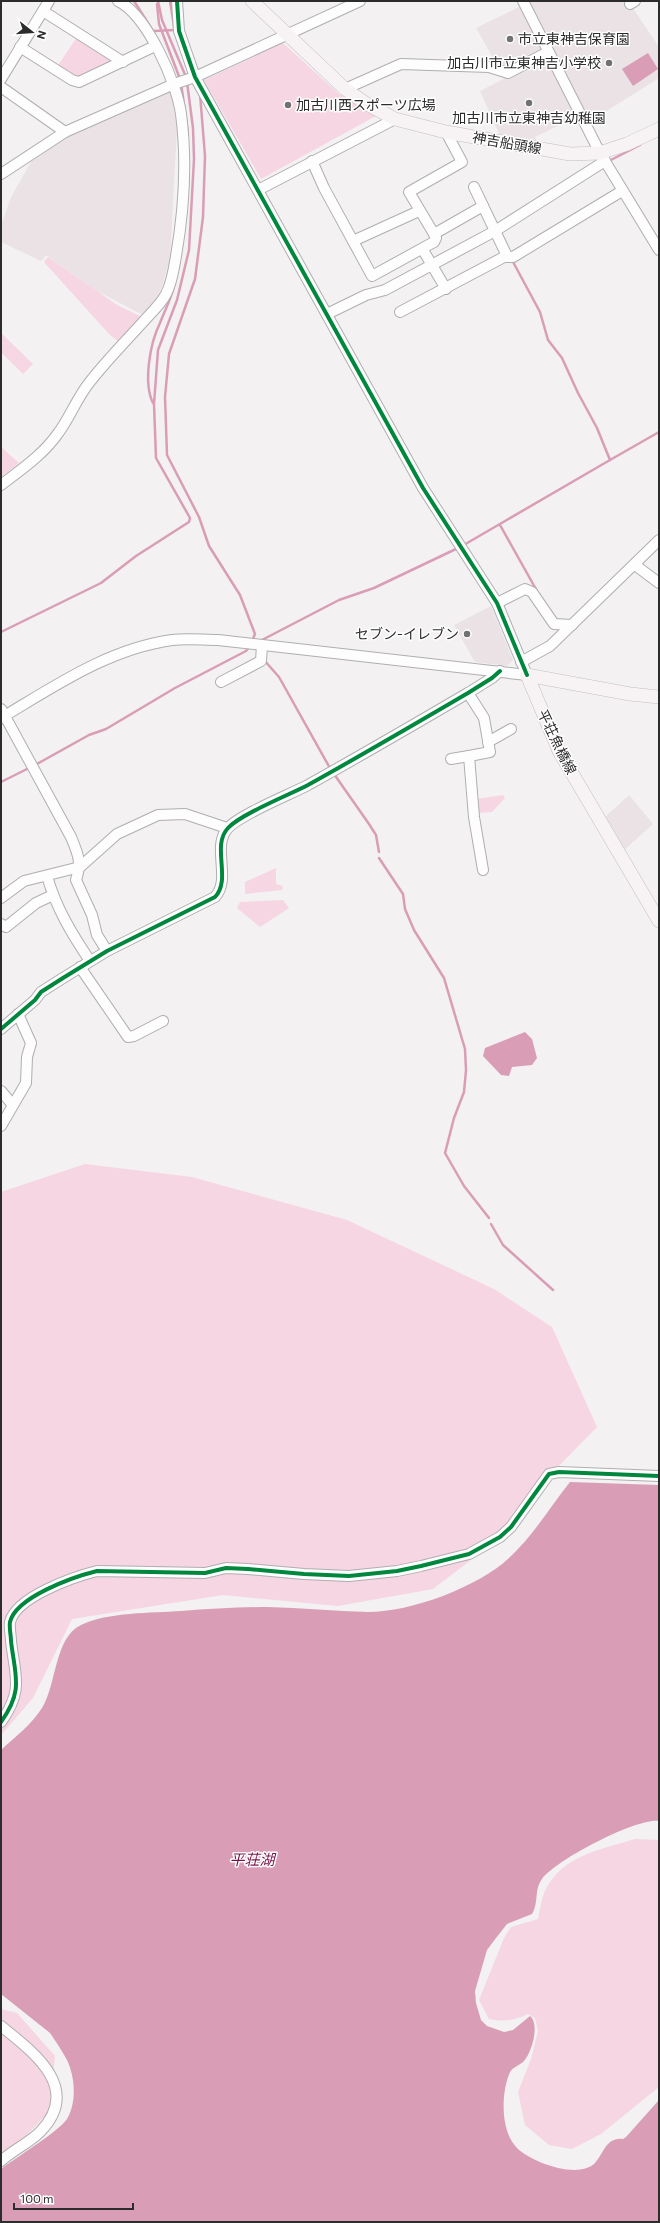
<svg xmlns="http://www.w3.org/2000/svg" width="660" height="2223" font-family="Commissioner,'Noto Sans JP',sans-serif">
  <rect width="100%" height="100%" fill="#f3f1f2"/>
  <g fill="#eae2e4">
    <path d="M527,1H628L659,47V78L589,122Z"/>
    <path d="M521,6L543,50L511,69L497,65L476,28Z"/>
    <path d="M547,57L578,116L535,137L539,145L501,138L480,91Z"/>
    <path d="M171,90L177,129L170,259L161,289L154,302L143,315L97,291L46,255L41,261L1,242V226L11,197L31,162L70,135Z"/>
    <path d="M491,606L513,660L507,666L475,662L454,625Z"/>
    <path d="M629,795L653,824L623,851L603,819Z"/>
  </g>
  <g fill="#f6d6e3">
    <path d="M77,37L113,60L114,63L79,79L57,67Z"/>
    <path d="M283,43L339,94L376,116L261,179L204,80Z"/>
    <path d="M48,257L117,305L142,317L119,342L109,334L44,262Z"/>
    <path d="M1,333L33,364L23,374L1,352Z"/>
    <path d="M1,447L19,463L1,477Z"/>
    <path d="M503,795L505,798L492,812L477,813L476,799Z"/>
    <path d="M276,868V884L283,886L282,890L245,894V882Z"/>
    <path d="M283,900L289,908L260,927L237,908L240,902Z"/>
    <path d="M85,1164L192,1177L347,1220L494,1289L552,1327L597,1427L551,1474L509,1531L433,1589L338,1606L223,1595L72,1619L33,1698L1,1735V1192Z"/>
    <path d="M635,1839L659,1840V2087L601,2134L572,2149L549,2145L525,2125L518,2092L531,2059L538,2031L535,2018L528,2014C514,2021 504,2022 489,2019L479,2000L504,1938L511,1927L538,1919C540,1910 541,1900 545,1891C562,1855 600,1850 635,1839Z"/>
    <path d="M1,2009L17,2013L55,2056L49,2112L1,2162Z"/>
  </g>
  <g fill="#d99eb6">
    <path d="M648,53L658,69L633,86L622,69Z"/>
    <path d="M525,1032L532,1039L537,1058L532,1065L512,1067L509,1076L501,1075L483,1056L485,1048Z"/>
    <path d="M570,1482L659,1485V1821C636,1818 556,1860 542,1879C534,1889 539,1903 532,1914L507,1924L496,1938L487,1950L475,1991L476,2003L481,2020L487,2026L504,2032L513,2030L530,2016C540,2024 532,2052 524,2061C520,2065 513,2067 510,2072C501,2092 500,2131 517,2148C531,2162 578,2180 595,2163C604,2153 606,2137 623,2139L626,2137L659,2100V2222H1V2169C15,2158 58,2132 67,2119C77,2102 75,2077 67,2060C61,2049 56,2042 50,2033L1,1994V1750C15,1737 32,1724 42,1708C57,1684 54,1638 81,1625C108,1612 151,1613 181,1611C209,1609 239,1607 268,1607C301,1608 335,1611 368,1612C411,1612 478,1587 509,1558C533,1536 550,1507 570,1482Z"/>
  </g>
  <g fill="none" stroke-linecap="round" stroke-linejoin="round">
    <g stroke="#d99eb6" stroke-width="2.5">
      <path d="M134,1L153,31L175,30"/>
      <path d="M158,1L162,20L186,77"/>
      <path d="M170,1L174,26"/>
      <path d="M157,4L159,24L180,79"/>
      <path d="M181,83L188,134"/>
      <path d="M200,94L205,156L203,217L195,279L169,354L165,397L167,455L199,517L209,546L240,595L255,634L252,641"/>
      <path d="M609,161L640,145"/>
      <path d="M512,260L540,312L548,340L562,358L578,393L597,428L610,460L659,432"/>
      <path d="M153,403C143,383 150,343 160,323C165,310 171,299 174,286"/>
      <path d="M500,525L537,591"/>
      <path d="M462,546L610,460"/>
      <path d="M1,632L101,583L136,556L189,522L190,518L156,458L154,404L158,350L177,300L189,250L194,159L193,128L187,82"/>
      <path d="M260,641L339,600L374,588L458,548"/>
      <path d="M264,660L279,677L331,770"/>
      <path d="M35,765L89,735L106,729L175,688L246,651L249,647"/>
      <path d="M334,774L369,824L376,835L379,852"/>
      <path d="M1,782L31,767"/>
      <path d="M379,858L403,894L405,909L414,930L444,978L465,1049L466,1070L464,1092L454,1118L445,1153L464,1186L489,1218"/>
      <path d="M491,1224L503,1245L553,1290"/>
    </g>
    <g stroke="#b0aeaf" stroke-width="12">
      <g id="minor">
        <path d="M177,1L179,31L195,77L423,488L497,603L527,675"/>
        <path d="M523,1L600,153L659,250"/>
        <path d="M630,4L635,1"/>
        <path d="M43,11L123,62"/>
        <path d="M20,47L72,80L79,82L155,46"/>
        <path d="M1,79L49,1"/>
        <path d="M1,87L65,132"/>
        <path d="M345,89L401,64L489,67L508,73L548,52"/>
        <path d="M446,132L462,162L409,192L434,234L483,206"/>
        <path d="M312,161L324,188L372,276L434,242L436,238L434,234"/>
        <path d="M1,174L65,132L174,84L195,77L360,1"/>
        <path d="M474,187L507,256"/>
        <path d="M258,190L395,119"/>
        <path d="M353,241L419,211"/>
        <path d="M423,250L446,289"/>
        <path d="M400,312L504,257H513L622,191"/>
        <path d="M327,314L366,295L385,290L495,231L605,161"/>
        <path d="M1,485C22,469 44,454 59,432C70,417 77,398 89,383C105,362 125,342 143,322C151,313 161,304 166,294C172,283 174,268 176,256C184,210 187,160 181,114C177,83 147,15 118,1"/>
        <path d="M635,565L659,583"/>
        <path d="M497,603L525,589L532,592L554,624L572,625"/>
        <path d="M521,662L550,646L659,540"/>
        <path d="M221,682L261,661L262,645"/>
        <path d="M468,693L484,718L490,752L469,756L474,817L483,870"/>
        <path d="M1,709L71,837C78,854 82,862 76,880L92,915L97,935L107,951"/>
        <path d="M1,718C55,686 108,649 172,640C187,638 203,640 218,640L527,675"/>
        <path d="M488,742L511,729"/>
        <path d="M451,759L469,756"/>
        <path d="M47,876C56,908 72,934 90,961"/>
        <path d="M1,898L24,881L80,867L117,834L158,815L185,814L227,828"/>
        <path d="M1,924L6,927L36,903L53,895"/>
        <path d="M80,967L128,1037L134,1036L163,1021"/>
        <path d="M1,1029L35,1000L41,992L63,978L107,951L215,897C232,879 211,846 228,828C241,814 289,795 308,785C362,755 415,724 468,693L492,678L500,671"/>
        <path d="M1,1091L12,1104"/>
        <path d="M1,1126L26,1083L27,1057L31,1043L18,1014"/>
        <path d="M1,1722C24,1690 15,1676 11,1641C11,1635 9,1628 10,1622C16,1597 73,1577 97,1571L205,1573L226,1568L248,1569L304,1574L349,1576L397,1571L421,1566L469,1554L500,1537L511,1527L549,1474L559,1472L659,1476"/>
        <path d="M1,2026C33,2052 83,2088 40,2132C29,2143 13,2150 1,2161"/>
      </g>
    </g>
    <g stroke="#c6bec1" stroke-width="14">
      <g id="major">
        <path d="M252,1L345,89L367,104L395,119L446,132L570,154L600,153L627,144L659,129"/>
        <path d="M527,675L559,751L659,921"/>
        <path d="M527,675L630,694L659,697"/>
      </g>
    </g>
    <use href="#minor" stroke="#fdfdfd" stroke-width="10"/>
    <use href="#major" stroke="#f7f3f5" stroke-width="13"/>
    <g stroke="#fff" stroke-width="6">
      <g id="cycleway">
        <path d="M177,1L179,31L195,77L423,488L497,603L527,675"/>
        <path d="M1,1029L35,1000L41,992L63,978L107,951L215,897C232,879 211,846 228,828C241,814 289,795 308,785C362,755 415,724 468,693L492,678L500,671"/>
        <path d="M1,1722C24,1690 15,1676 11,1641C11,1635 9,1628 10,1622C16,1597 73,1577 97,1571L205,1573L226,1568L248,1569L304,1574L349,1576L397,1571L421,1566L469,1554L500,1537L511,1527L549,1474L559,1472L659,1476"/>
      </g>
    </g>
    <use href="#cycleway" stroke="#00873e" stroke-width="4"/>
  </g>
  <g fill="#727171" stroke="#fff" stroke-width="1.5">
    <circle cx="510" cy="39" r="4"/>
    <circle cx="609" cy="63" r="4"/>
    <circle cx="529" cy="103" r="4"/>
    <circle cx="288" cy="105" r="4"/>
    <circle cx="467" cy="634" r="4"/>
  </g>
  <g text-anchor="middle" stroke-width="3" stroke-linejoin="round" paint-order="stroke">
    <g font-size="14" fill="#2d2c2c" stroke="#fff" text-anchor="start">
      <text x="518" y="44">市立東神吉保育園</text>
      <text x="601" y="68" text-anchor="end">加古川市立東神吉小学校</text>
      <text x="296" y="110">加古川西スポーツ広場</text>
      <text x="529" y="123" text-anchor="middle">加古川市立東神吉幼稚園</text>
      <text x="459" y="639" text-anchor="end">セブン-イレブン</text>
    </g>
    <g font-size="14" fill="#2d2c2c" stroke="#fff">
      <text transform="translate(507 143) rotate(10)" y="5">神吉船頭線</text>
      <text transform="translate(557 742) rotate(64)" y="5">平荘魚橋線</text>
    </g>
    <g font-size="15" font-style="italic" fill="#79144a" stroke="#fff">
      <text x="252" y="1865">平荘湖</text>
    </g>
  </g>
  <rect width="660" height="2223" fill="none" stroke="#2d2c2c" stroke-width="4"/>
  <g transform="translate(32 32) rotate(107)" stroke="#ffffff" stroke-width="3" paint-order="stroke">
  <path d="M0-3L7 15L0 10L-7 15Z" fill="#2d2c2c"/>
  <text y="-6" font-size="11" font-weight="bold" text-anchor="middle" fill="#2d2c2c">N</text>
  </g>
  <path d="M14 2203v6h119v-6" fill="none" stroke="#2d2c2c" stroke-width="2"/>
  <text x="20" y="2203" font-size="12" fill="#2d2c2c" stroke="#ffffff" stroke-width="3" paint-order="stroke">100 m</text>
</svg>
